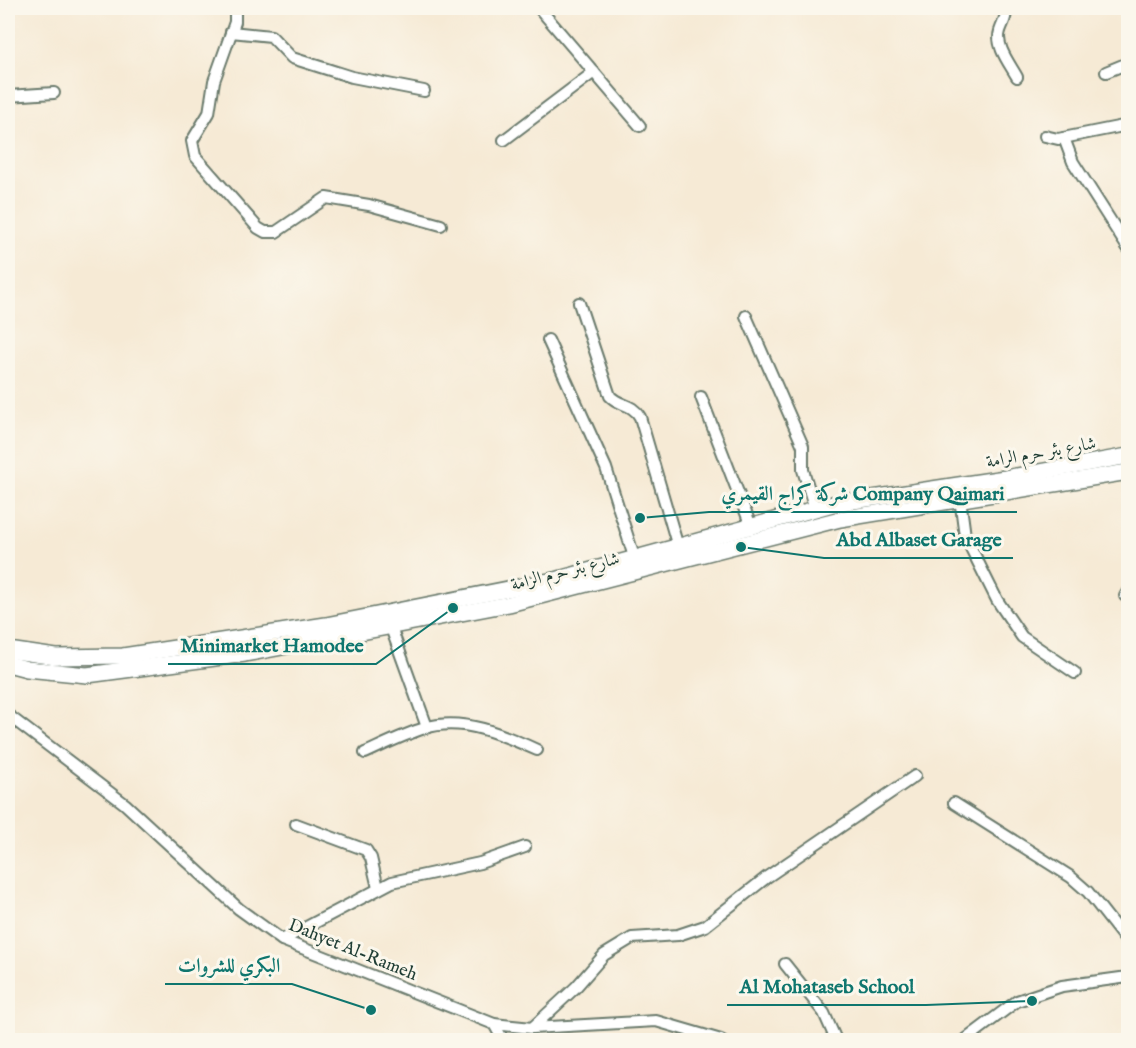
<svg xmlns="http://www.w3.org/2000/svg" width="1136" height="1048" font-family="'IM FELL English',Amiri,serif">
  <rect width="100%" height="100%" fill="#fbf7ec"/>
  <filter id="ink" filterUnits="userSpaceOnUse"><feTurbulence type="fractalNoise" baseFrequency=".0167" numOctaves="2"/><feDisplacementMap in="SourceGraphic" scale="12" xChannelSelector="R" yChannelSelector="G"/><feConvolveMatrix kernelMatrix="1 2 1 2 8 2 1 2 1" color-interpolation-filters="sRGB"/></filter>
  <filter id="wash" filterUnits="userSpaceOnUse"><feTurbulence type="fractalNoise" baseFrequency=".008" numOctaves="4" result="noise"/><feDisplacementMap in="SourceGraphic" scale="24" xChannelSelector="R" yChannelSelector="G"/><feGaussianBlur stdDeviation="1.35" result="paint"/><feColorMatrix in="noise" values="0 0 0 0 0 0 0 0 0 0 0 0 0 0 0 0 0 1.4 0 .05"/><feComposite in="paint" operator="in"/></filter>
  <g filter="url(#wash)">
    <rect width="100%" height="100%" fill="#f6ead5"/>
  </g>
  <g filter="url(#ink)">
    <g fill="none" stroke-linecap="round" stroke-linejoin="round">
      <g stroke="#6a7a6c" stroke-width="14">
        <g id="street">
          <path d="M235,8V22L214,81L209,113L192,141L195,156L258,228L265,232H276L326,198L369,205L441,225"/>
          <path d="M539,8L640,126"/>
          <path d="M1006,8C1007,18 1003,22 1000,31C995,46 1010,64 1017,77"/>
          <path d="M231,32L271,36L292,58L352,77L424,91"/>
          <path d="M1106,72L1128,63"/>
          <path d="M8,96L54,93"/>
          <path d="M1045,136L1058,139L1128,125"/>
          <path d="M1064,138L1073,162L1128,248"/>
          <path d="M504,140L594,72"/>
          <path d="M579,303L610,396C619,406 632,403 640,417L678,547"/>
          <path d="M746,316L803,446V470L815,509"/>
          <path d="M548,340L606,468L635,560"/>
          <path d="M701,397L751,526"/>
          <path d="M960,498L965,536L997,600L1022,637L1075,673"/>
          <path d="M1125,596L1128,591"/>
          <path d="M390,625L427,727"/>
          <path d="M8,715L125,804L239,909L282,940L494,1024L532,1028L656,1021L721,1040"/>
          <path d="M365,753C385,744 405,734 425,728C462,716 504,735 537,750"/>
          <path d="M954,803L1071,877L1088,892L1128,943"/>
          <path d="M296,824L366,850L371,858L378,888"/>
          <path d="M282,940L392,882L480,863L525,847"/>
          <path d="M785,964L824,1013L836,1040"/>
          <path d="M494,1024L503,1040"/>
          <path d="M532,1028L576,987L604,955L632,938L678,935L705,926L767,877L915,776"/>
          <path d="M965,1040L1017,1001L1062,986L1128,977"/>
        </g>
      </g>
      <g stroke="#6a7a6c" stroke-width="18">
        <g id="secondary">
          <path d="M8,650L56,657L123,656L326,625L559,579L833,504L1005,478L1128,456"/>
          <path d="M8,664L27,669L87,675L245,654L509,604L840,519L1128,472"/>
        </g>
      </g>
      <use href="#street" stroke="#fff" stroke-width="10"/>
      <use href="#secondary" stroke="#fff" stroke-width="15"/>
    </g>
  </g>
  <g text-anchor="middle" stroke-width="6" stroke-linejoin="round" paint-order="stroke">
    <g font-size="18" fill="#1f3d34" stroke="#fbf7ec">
      <text transform="translate(1041 452) rotate(-10)" y="6">شارع بئر حرم الرامة</text>
      <text transform="translate(565 571) rotate(-14)" y="6">شارع بئر حرم الرامة</text>
      <text transform="translate(353 949) rotate(22)" y="6">Dahyet Al-Rameh</text>
    </g>
  </g>
  <path fill="none" stroke="#0f766e" stroke-width="2" d="M640 518L709 512H1017M741 547L824 558H1013M453 608L376 664H168M371 1010L292 984H165M1032 1001L926 1005H727"/>
  <g fill="#0f766e" stroke="#fbf7ec" stroke-width="2">
    <circle cx="640" cy="518" r="6"/>
    <circle cx="741" cy="547" r="6"/>
    <circle cx="453" cy="608" r="6"/>
    <circle cx="371" cy="1010" r="6"/>
    <circle cx="1032" cy="1001" r="6"/>
  </g>
  <g font-size="20" text-anchor="middle" font-weight="bold" fill="#0f766e" stroke="#fbf7ec" stroke-width="6" stroke-linejoin="round" paint-order="stroke">
    <text x="863" y="500">شركة كراج القيمري Company Qaimari</text>
    <text x="919" y="546">Abd Albaset Garage</text>
    <text x="272" y="652">Minimarket Hamodee</text>
    <text x="229" y="972">البكري للشروات</text>
    <text x="827" y="993">Al Mohataseb School</text>
  </g>
  <rect width="1136" height="1048" fill="none" stroke="#fbf7ec" stroke-width="30"/>
</svg>
